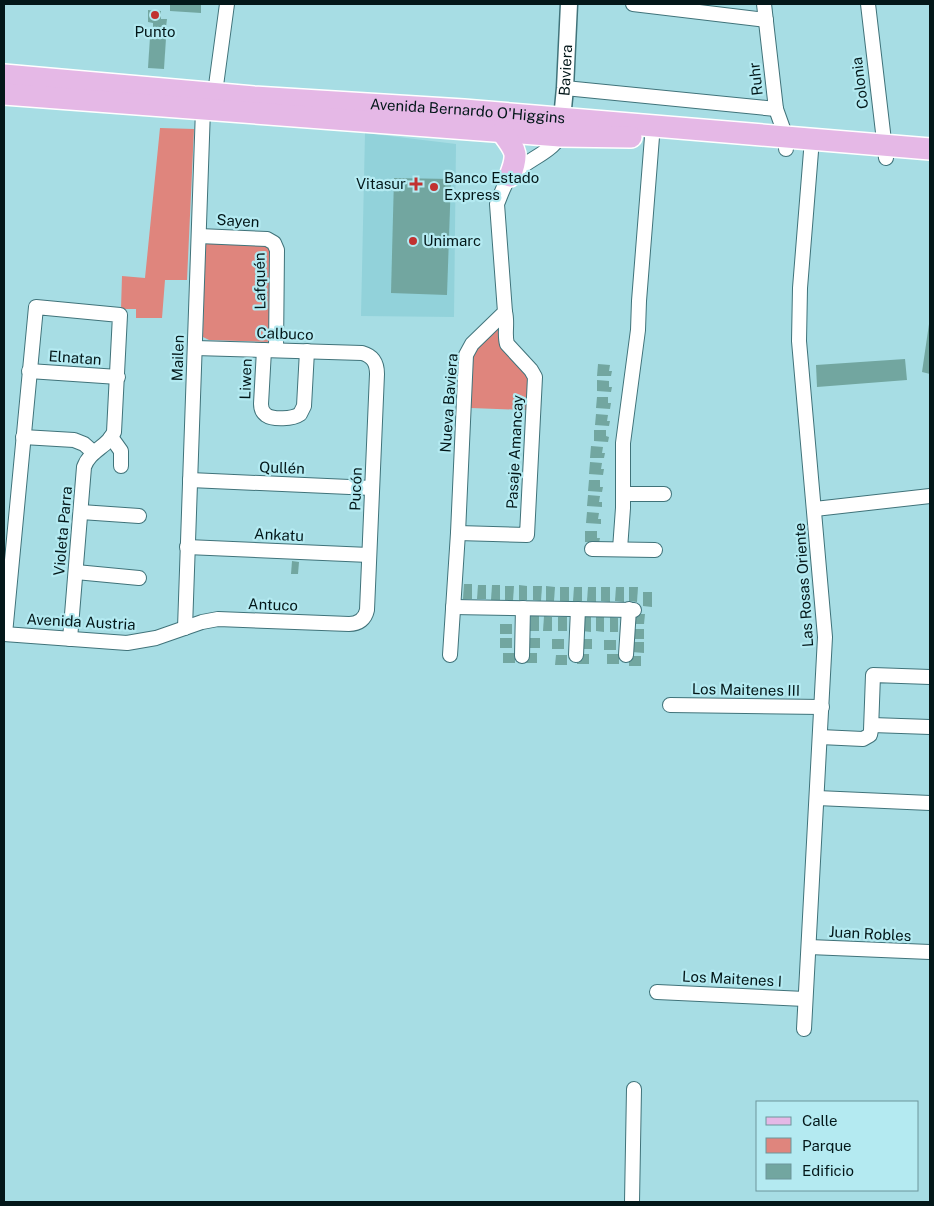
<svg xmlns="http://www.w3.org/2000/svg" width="934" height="1206" font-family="'Public Sans',sans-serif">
  <rect width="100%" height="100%" fill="#a7dde4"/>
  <path fill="#92d2da" d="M365,133L456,144L454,317L361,316Z"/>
  <g fill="#df857d">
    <path d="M160,128L194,129L187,280H165L162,318H136V309H121L122,276L145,278Z"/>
    <path d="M205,241L268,244L271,250L269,342L209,340L203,337Z"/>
    <path d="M501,325L529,377L527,410L471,408L470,362L475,348Z"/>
  </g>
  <g fill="#72a6a0">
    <path d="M170,4H201V13L170,11Z"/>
    <path d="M148,10L161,11V19H167L166,27H153V23L148,22Z"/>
    <path d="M150,37L166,38L164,69L148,68Z"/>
    <path d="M394,178L451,179L447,295L391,293Z"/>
    <path d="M929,324L930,325V374L922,372Z"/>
    <path d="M905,359L907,380L817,387L816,365Z"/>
    <path d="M598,364L610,365L609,371H612L611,376H597Z"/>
    <path d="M597,380L609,381V387H612L611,392L597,391Z"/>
    <path d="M597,397H608V403H611L610,409L596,408Z"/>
    <path d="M596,414L608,415L607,421H610L609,426L595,425Z"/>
    <path d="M594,430H606V436L609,437L608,442L594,441Z"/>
    <path d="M591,446L603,447L602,453H605L604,458H590Z"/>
    <path d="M590,462L602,463L601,469H604L603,475L589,474Z"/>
    <path d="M589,480H600V487H603L602,492L588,491Z"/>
    <path d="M588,495L600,496L599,502H602V507L587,506Z"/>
    <path d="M587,512L599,513L598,519H601V524L586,523Z"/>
    <path d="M585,531H597V538H600L599,543L585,542Z"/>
    <path d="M292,561L299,562L298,574H291Z"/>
    <path d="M464,584H472V599H463Z"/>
    <path d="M478,585H486V599H477Z"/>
    <path d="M492,585H500V600H491Z"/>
    <path d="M519,585L527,586V600H519Z"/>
    <path d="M505,586H514L513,601H505Z"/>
    <path d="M533,586H542L541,601L533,600Z"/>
    <path d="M546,586L555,587L554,601H546Z"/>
    <path d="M560,587H569V602L560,601Z"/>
    <path d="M574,587H582V601H573Z"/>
    <path d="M588,587H596V602L587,601Z"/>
    <path d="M601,587H610V602L601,601Z"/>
    <path d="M616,587H624V602L615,601Z"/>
    <path d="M629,587H638L637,602L629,601Z"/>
    <path d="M643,592H652V607L643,606Z"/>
    <path d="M633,614H645L644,624H633Z"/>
    <path d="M531,616H539V631H530Z"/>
    <path d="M544,616L552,617V631H543Z"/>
    <rect x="558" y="617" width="9" height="14"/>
    <path d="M583,617H591V632L582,631Z"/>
    <path d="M596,617H604V632L596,631Z"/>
    <path d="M610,617L618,618V632H610Z"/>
    <rect x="500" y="624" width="12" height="10"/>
    <rect x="632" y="629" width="12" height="10"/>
    <rect x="500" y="638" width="12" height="10"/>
    <rect x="528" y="638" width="12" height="10"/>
    <rect x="552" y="639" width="12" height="10"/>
    <rect x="580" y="639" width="12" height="10"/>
    <rect x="604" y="640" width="12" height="10"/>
    <path d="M632,642H644V653L632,652Z"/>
    <rect x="503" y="653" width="12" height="10"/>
    <rect x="525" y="653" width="12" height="10"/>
    <rect x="577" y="654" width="12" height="10"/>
    <rect x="607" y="654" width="12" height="10"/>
    <path d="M556,655H567V665H555Z"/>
    <rect x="629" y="656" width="12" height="10"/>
  </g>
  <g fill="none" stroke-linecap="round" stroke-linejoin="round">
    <g stroke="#40737a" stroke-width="16">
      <g id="minor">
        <path d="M633,4L766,20"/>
        <path d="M764,4L776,109L786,137V149"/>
        <path d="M868,4L886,158"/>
        <path d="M565,88L776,109"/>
        <path d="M199,236L267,239L274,243L277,250L276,350"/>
        <path d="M264,350L261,404C261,408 262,412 266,415C273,420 293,419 300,414L304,406L307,351"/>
        <path d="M29,371L118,377"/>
        <path d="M23,437L74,440L84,444L93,452"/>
        <path d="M111,437L121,451V466"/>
        <path d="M190,480L372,488"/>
        <path d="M623,494H664"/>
        <path d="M815,509L930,496"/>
        <path d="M81,512L139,516"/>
        <path d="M458,533L527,535L535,377L531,370L507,344C504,334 508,323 505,312"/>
        <path d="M187,547L369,555"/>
        <path d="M592,549L655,550"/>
        <path d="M620,549L623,508V443L638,330L639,301L652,137"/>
        <path d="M76,572L139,578"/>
        <path d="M453,607L634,610"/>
        <path d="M185,628L203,109L215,93L227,4"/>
        <path d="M4,634L127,643L156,638L202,622L218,619L349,624C359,624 365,619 367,610L377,374C377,363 373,356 362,353L195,348"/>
        <path d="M5,634L36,307L120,315L114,432C108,447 90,450 84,467L70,639"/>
        <path d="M450,655L458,533L466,355L472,344L505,312L497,204C501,195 504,183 511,176C525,160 550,154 560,136"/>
        <path d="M576,655L578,609"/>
        <path d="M626,655L629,609"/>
        <path d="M522,656L523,608"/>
        <path d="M670,705L822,707"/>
        <path d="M872,725L930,727"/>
        <path d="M820,737L863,739L870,735L871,730L873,675L930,677"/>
        <path d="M817,798L930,803"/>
        <path d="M809,947L930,952"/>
        <path d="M657,992L805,999"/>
        <path d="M804,1029L825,637L799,341L800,288L812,139"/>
        <path d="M632,1202L634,1089"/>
      </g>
    </g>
    <g stroke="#40737a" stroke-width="19">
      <g id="tertiary">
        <path id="s1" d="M561,129L565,88L569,4"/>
      </g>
    </g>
    <g stroke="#fff" stroke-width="24">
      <g id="primary">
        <path id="s2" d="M4,75L254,97L464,110L930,149"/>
        <path d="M4,94L560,136L631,137"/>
        <path d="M502,132C516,151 519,153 510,176"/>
      </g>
    </g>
    <use href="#minor" stroke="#fff" stroke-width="14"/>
    <use href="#tertiary" stroke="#fff" stroke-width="16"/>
    <use href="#primary" stroke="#e5b8e6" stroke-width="21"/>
  </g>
  <g fill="#c13231" stroke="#b4eaf1" stroke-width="2">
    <circle cx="155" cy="15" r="5"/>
    <path d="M413.5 176.5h5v5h5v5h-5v5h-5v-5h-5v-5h5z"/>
    <circle cx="434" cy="187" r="5"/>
    <circle cx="413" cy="241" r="5"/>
  </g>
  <g text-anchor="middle" stroke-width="4.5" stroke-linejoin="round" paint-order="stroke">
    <g font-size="15" fill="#031719" stroke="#b4eaf1" text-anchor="start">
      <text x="155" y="37" text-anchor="middle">Punto</text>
      <text x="444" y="183">Banco Estado<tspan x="444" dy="17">Express</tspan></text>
      <text x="406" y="189" text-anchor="end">Vitasur</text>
      <text x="423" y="246">Unimarc</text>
    </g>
    <g font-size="15" fill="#031719" stroke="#b4eaf1">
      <text dy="5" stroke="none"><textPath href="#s1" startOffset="59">Baviera</textPath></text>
      <text transform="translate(756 79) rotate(-96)" y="5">Ruhr</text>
      <text transform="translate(860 83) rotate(-97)" y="5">Colonia</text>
      <text dy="5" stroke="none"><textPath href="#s2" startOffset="465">Avenida Bernardo O'Higgins</textPath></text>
      <text transform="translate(238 221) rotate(3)" y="5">Sayen</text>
      <text transform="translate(260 281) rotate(-91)" y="5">Lafquén</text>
      <text transform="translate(285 334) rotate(2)" y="5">Calbuco</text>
      <text transform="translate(75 358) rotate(4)" y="5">Elnatan</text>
      <text transform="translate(178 358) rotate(-88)" y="5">Mailen</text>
      <text transform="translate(246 379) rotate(-88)" y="5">Liwen</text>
      <text transform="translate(449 403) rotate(-86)" y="5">Nueva Baviera</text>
      <text transform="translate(515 452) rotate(-87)" y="5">Pasaje Amancay</text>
      <text transform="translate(282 468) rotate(2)" y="5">Qullén</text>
      <text transform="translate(356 489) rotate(-88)" y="5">Pucón</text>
      <text transform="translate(63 531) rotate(-85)" y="5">Violeta Parra</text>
      <text transform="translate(279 535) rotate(3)" y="5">Ankatu</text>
      <text transform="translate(804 585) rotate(-94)" y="5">Las Rosas Oriente</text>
      <text transform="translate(273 605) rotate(2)" y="5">Antuco</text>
      <text transform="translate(81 622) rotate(3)" y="5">Avenida Austria</text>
      <text transform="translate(746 690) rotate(1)" y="5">Los Maitenes III</text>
      <text transform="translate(870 934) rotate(3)" y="5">Juan Robles</text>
      <text transform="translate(732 979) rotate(3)" y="5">Los Maitenes I</text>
    </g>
  </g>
  <rect width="934" height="1206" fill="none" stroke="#031719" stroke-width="10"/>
  <rect x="756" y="1101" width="162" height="90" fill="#b4eaf1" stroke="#6d969b"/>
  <rect x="766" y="1117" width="25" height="8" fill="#e5b8e6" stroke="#6d969b"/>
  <text x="802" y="1126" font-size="15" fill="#031719">Calle</text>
  <rect x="766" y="1138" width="25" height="15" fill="#df857d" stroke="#6d969b"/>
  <text x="802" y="1151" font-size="15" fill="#031719">Parque</text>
  <rect x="766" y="1164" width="25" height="15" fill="#72a6a0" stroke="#6d969b"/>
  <text x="802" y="1176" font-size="15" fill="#031719">Edificio</text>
</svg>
